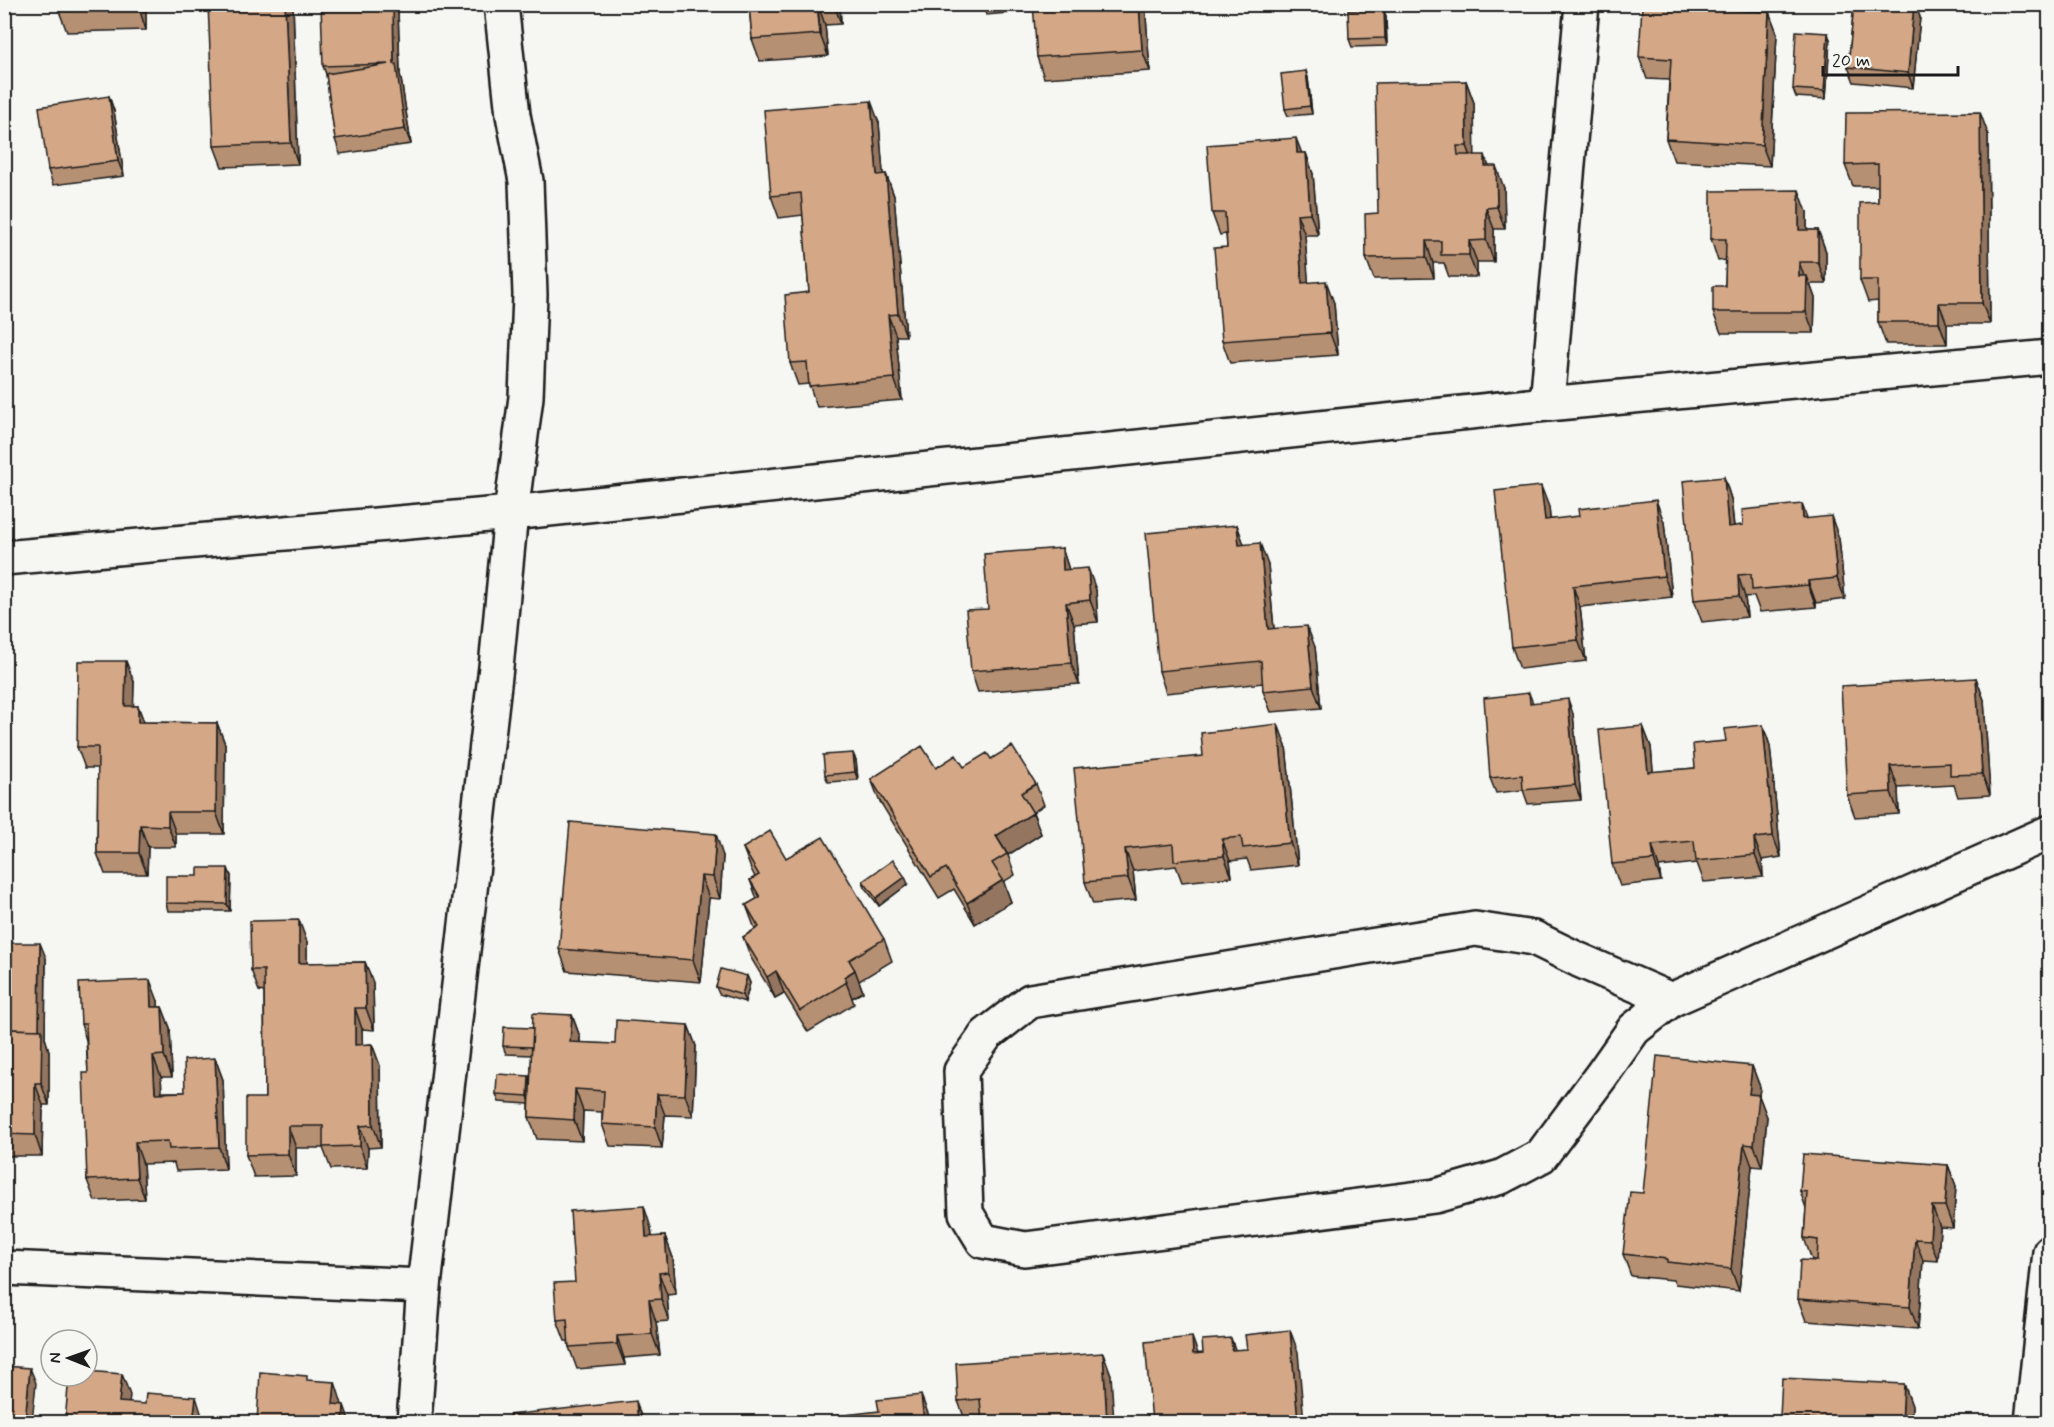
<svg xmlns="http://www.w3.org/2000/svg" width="2054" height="1427" font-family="Mynerve,sans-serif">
  <rect width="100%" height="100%" fill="#f6f6f2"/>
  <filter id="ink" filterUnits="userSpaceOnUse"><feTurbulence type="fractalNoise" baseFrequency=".0167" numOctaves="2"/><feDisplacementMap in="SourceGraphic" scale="12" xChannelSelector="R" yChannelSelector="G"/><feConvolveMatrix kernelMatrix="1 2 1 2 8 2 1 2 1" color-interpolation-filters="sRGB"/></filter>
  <g filter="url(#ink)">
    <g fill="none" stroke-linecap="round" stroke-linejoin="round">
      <g stroke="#1c1c1c" stroke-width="38">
        <g id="minor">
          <path d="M1547,404L1582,4"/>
          <path d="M4,558L511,513L1547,404L2050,357"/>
          <path d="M1671,1000L1579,960L1534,938L1475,929L1030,1001L986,1035L961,1071L966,1213L983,1241L1025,1249L1435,1196L1501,1177L1541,1156L1601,1076L1634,1029L1671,1000L2050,832"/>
          <path d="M4,1268L424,1286"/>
          <path d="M414,1422L424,1286L496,667L511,513L526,397L530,295L526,181L513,115L501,4"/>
          <path d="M2032,1422L2050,1252"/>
        </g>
      </g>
      <use href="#minor" stroke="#f6f6f2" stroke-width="33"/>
    </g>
    <g fill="#b69073" stroke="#1c1c1c" stroke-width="1.5">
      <path d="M59,4H146V30L67,32L59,11Z"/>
      <path d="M293,4L298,164L222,167L214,146Z"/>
      <path d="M749,4H840L841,24L825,25L828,56L760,61L752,39Z"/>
      <path d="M983,4H1008V13L986,15Z"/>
      <path d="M1145,4L1150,71L1044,78L1037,57Z"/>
      <path d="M1854,4H1915L1920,17L1913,88L1854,82L1848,67Z"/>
      <path d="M398,10L400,74L401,79L411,144L340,154L335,139L326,74L323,66Z"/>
      <path d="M1769,12L1777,33L1770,166L1674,161L1666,139L1669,80L1647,79L1639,57Z"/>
      <path d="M1386,17L1387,46L1352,47L1349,39Z"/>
      <path d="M1830,40L1826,99L1796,97L1793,89Z"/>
      <path d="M1306,71L1308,78L1312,114L1288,116L1285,109Z"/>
      <path d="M1466,81L1474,103V155L1489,166L1504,188L1505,229H1494V262H1477V277H1449L1444,263H1433L1434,278L1374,279L1366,258L1378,213Z"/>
      <path d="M109,96L114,111L124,176L53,185L48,170Z"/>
      <path d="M879,123L883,175L886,174L894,196L906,336H896L902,400L817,407L809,384L798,385L790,363L809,292L803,215L779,218L771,196Z"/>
      <path d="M1988,134L1990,324H1947V344H1886L1878,322V301L1868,302L1860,280L1878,202V186H1853L1845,165Z"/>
      <path d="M1302,153H1306L1313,174L1318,235H1305L1308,282L1334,303L1338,355L1230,363L1222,341L1227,247L1226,234L1220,235L1212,213Z"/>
      <path d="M1807,212V230H1818L1826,252V284H1810L1815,298L1814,333H1721L1713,312L1725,286L1726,260L1718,261L1711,239Z"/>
      <path d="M1724,477L1731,499L1734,526L1808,519L1839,538L1845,599L1816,603V607L1760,612L1754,596L1745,597L1747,617L1702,622L1694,600Z"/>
      <path d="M1549,507L1550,519L1664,522L1672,597L1580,607L1586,661L1520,669L1512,647Z"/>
      <path d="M1237,525L1244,545L1268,565L1274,629L1315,647L1321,708L1271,712L1263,691V683L1166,693L1159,671Z"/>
      <path d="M1062,548L1069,570L1096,590L1098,622L1074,624L1079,684L978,692L971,671L988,609Z"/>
      <path d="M1976,678L1984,700L1990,795L1958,797L1954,785L1898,788L1899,814L1855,817L1847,795Z"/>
      <path d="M134,682L133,706H138L144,722L217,723L225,744L224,834H176V847H148L147,874H105L97,853L98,768H85L77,747Z"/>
      <path d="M1529,693L1533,703L1573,714L1581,800L1528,804L1523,790L1496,793L1490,778Z"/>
      <path d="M1763,725L1770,746L1781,857L1762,860L1763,877L1704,882L1697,863L1659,867L1661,881L1620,886L1612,864L1643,726L1651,747L1653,772L1695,768L1726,741Z"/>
      <path d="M1286,746L1298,865L1251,870L1247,859L1230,861L1232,877L1182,882L1176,866L1133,871L1136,900L1093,904L1085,882L1203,756Z"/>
      <path d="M991,759L1036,784L1044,805L1033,812L1041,834L1008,855L1015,875L1003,882L1011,902L975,924L954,889L939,898L879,800L871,779L936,768L964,767Z"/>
      <path d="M856,760L858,780L828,782L825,775Z"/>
      <path d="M4,793L7,800L8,850H4Z"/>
      <path d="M743,848L786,858L884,939L892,961L859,981L863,992L852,998L854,1004L808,1032L784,993L775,998L751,958L743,937L755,929L746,905L757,899L750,880L755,877L751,869Z"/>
      <path d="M723,856L720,899L709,898L701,982L567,971L559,949Z"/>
      <path d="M231,876L230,911H168L166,903Z"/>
      <path d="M863,881L908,884L879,906L865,888Z"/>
      <path d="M307,942V963L365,962L373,983L374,1030L362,1029V1045L372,1044L380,1066L381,1147L368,1148L367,1168L331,1169L323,1148H296V1176L254,1177L246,1155L265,1098L264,992L259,991L251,970Z"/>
      <path d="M4,943L46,958L45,1038L49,1051V1105H43L42,1156H4Z"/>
      <path d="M747,976L750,983L745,1002L719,994L716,987Z"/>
      <path d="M158,1001V1007H162L170,1028L172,1077H161L162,1092H185L215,1058L223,1080L226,1169L176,1171L174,1163L143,1164L145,1199L95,1201L87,1180L88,1073L86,1040L81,1024Z"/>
      <path d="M572,1015L580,1037V1043L615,1044L688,1025L696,1046L693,1116L665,1115L662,1148L610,1146L602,1124V1112L583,1111L582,1141L537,1139L529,1117V1104L499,1102L496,1094L530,1081L532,1055L506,1054L503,1046L533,1028Z"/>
      <path d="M1752,1066L1760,1087L1759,1096L1767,1117L1762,1167L1752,1166L1739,1291L1675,1284L1673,1280L1631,1276L1623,1254Z"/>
      <path d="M1948,1165L1956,1186L1953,1228L1940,1227L1938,1261L1923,1260L1918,1329L1806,1321L1798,1299L1817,1260H1812L1804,1238L1806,1208L1800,1191Z"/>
      <path d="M651,1228L652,1237L665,1236L673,1258L676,1294L667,1295L669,1321L656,1322L660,1355L624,1358L625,1365L577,1369L569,1347L568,1341H565L557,1320L575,1282Z"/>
      <path d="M1103,1353L1111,1375L981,1421L966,1422L958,1401Z"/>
      <path d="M1904,1384L1912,1406L1911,1422H1782L1780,1417Z"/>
    </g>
    <g fill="#94755e" stroke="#1c1c1c" stroke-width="1.5">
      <path d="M138,4H146V30L139,8Z"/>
      <path d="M285,4H293L298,164L291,143Z"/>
      <path d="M393,4H396L398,10L400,74L401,79L411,144L405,129L394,64Z"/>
      <path d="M818,4L825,25L828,56L820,34Z"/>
      <path d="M834,4H840L841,24Z"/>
      <path d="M1139,4H1145L1150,71L1142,50Z"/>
      <path d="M1914,4H1915L1920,17L1913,88L1908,73Z"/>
      <path d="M1384,9L1386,17L1387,46L1385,38Z"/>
      <path d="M1769,12L1777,33L1770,166L1762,145Z"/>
      <path d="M1828,33L1830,40L1826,99L1824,91Z"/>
      <path d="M1306,71L1308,78L1312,114L1310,106Z"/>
      <path d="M1466,81L1474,103L1475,167L1467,146Z"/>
      <path d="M109,96L114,111L124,176L118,161Z"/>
      <path d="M871,101L879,123L885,197L877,175Z"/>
      <path d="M1980,112L1988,134L1990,324L1982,303Z"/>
      <path d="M1296,138L1304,159L1297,153Z"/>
      <path d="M1306,153L1313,174L1318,235L1310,213Z"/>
      <path d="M1485,155L1492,176L1485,166Z"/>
      <path d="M1496,166L1504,188L1505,229L1497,207Z"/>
      <path d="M886,174L894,196L906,336L898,314Z"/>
      <path d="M1799,190L1807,212V251L1799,230Z"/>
      <path d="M1486,208L1494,229V262L1486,240Z"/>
      <path d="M1297,214L1305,235L1310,304L1302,283Z"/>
      <path d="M1818,230L1826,252V284L1818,262Z"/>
      <path d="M1426,241L1433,263L1434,278L1426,257Z"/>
      <path d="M1469,241L1477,262V277L1469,255Z"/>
      <path d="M1799,262L1807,284V276L1815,298L1814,333L1806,312L1799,276Z"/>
      <path d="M1326,281L1334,303L1338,355L1330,333Z"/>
      <path d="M1939,303L1947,324V344L1939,322Z"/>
      <path d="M888,315L896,336L902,400L894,378Z"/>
      <path d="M1724,477L1731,499L1736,548L1728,527Z"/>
      <path d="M1541,486L1549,507L1552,541L1545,520Z"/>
      <path d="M1656,500L1664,522L1672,597L1664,576Z"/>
      <path d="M1802,504L1810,526L1803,519Z"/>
      <path d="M1831,516L1839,538L1845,599L1837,578Z"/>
      <path d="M1237,525L1245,547L1239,545Z"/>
      <path d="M1260,543L1268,565L1276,651L1268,629Z"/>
      <path d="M1062,548L1069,570H1063Z"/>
      <path d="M1088,568L1096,590L1098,622L1090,600Z"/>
      <path d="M1738,575L1745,597L1747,617L1739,596Z"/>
      <path d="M1808,581L1816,603V607L1808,585Z"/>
      <path d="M1573,586L1580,607L1586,661L1578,640Z"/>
      <path d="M1066,603L1074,624L1079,684L1071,663Z"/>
      <path d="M1307,626L1315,647L1321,708L1313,686Z"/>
      <path d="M126,661L134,682L133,727L125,706Z"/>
      <path d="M1976,678L1984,700L1990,795L1982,774Z"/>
      <path d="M1568,699L1573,714L1581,800L1575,785Z"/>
      <path d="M4,705L6,710L7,761L4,754Z"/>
      <path d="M138,706L146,728L138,722Z"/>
      <path d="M217,723L225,744L224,834L216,812Z"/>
      <path d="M1278,724L1286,746L1298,865L1290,843Z"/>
      <path d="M1763,725L1770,746L1781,857L1773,836Z"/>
      <path d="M1643,726L1651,747L1655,794L1648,772Z"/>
      <path d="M853,753L856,760L858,780L855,772Z"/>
      <path d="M1890,766L1898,788L1899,814L1891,792Z"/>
      <path d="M4,793L7,800L8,850L4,839Z"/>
      <path d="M168,812L176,834V847L168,826Z"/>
      <path d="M1033,813L1041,834L1008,855L996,836Z"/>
      <path d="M140,825L148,847L147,874L139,853Z"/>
      <path d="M716,834L723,856L720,899L713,877Z"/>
      <path d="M1754,838L1762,860L1763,877L1755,855Z"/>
      <path d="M1222,839L1230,861L1232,877L1224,856Z"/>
      <path d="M1652,845L1659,867L1661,881L1654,860Z"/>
      <path d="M1125,849L1133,871L1136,900L1128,878Z"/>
      <path d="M228,868L231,876L230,911L227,904Z"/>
      <path d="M701,876L709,898L701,982L693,960Z"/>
      <path d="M905,877L908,884L879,906L876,898Z"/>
      <path d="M1003,880L1011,902L975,924L967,903Z"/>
      <path d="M299,920L307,942V984L299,963Z"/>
      <path d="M40,943L46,958L45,1038L49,1051V1105L41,1083L39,1031Z"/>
      <path d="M365,962L373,983L374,1030L366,1008Z"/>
      <path d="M855,970L863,992L852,998L844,977Z"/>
      <path d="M776,971L784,993L775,998L767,977Z"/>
      <path d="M747,976L750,983L745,1002L742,995Z"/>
      <path d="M150,980L158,1001L159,1029L151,1007Z"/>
      <path d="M162,1007L170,1028L172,1077L164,1055Z"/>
      <path d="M355,1008L362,1029L363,1066L355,1045Z"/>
      <path d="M572,1015L580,1037L578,1064L570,1042Z"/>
      <path d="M688,1025L696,1046L693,1116L685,1095Z"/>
      <path d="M372,1044L380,1066L381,1147L373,1125Z"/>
      <path d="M153,1056L161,1077L163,1114L155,1093Z"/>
      <path d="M215,1058L223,1080L226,1169L219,1147Z"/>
      <path d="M1752,1066L1760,1087L1759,1096L1767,1117L1762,1167L1754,1145L1749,1094Z"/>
      <path d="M529,1076L532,1084L530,1104L528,1096Z"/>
      <path d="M35,1083L43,1105L42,1156L35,1135Z"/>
      <path d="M575,1089L583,1111L582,1141L574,1120Z"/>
      <path d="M657,1094L665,1115L662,1148L655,1127Z"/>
      <path d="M288,1126L296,1148V1176L288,1154Z"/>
      <path d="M360,1126L368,1148L367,1168L360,1146Z"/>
      <path d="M135,1142L143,1164L145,1199L137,1178Z"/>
      <path d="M1744,1144L1752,1166L1739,1291L1731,1269Z"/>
      <path d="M1948,1165L1956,1186L1953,1228L1945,1206Z"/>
      <path d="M644,1206L651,1228L654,1259L646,1237Z"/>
      <path d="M1932,1206L1940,1227L1938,1261L1930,1240Z"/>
      <path d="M665,1236L673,1258L676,1294L668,1272Z"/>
      <path d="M1915,1239L1923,1260L1918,1329L1910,1307Z"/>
      <path d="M659,1273L667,1295L669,1321L661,1299Z"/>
      <path d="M649,1300L656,1322L660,1355L652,1334Z"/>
      <path d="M1290,1330L1298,1352L1304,1422H1298Z"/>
      <path d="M617,1336L624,1358L625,1365L617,1344Z"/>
      <path d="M1192,1337L1200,1359L1193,1354Z"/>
      <path d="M1231,1338L1239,1360L1232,1350Z"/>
      <path d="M1103,1353L1111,1375L1114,1422H1107Z"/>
      <path d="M30,1368L36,1383L32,1422H25Z"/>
      <path d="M122,1374L130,1395L127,1422L119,1402Z"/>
      <path d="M335,1382L342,1404L341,1422L333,1404Z"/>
      <path d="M1904,1384L1912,1406L1911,1422H1902Z"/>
      <path d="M921,1395L929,1416V1422H924Z"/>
      <path d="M196,1397L203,1419V1422H193Z"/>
      <path d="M636,1401L643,1422H644H638Z"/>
      <path d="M344,1405L350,1422H343Z"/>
    </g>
    <g fill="#d4a786" stroke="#1c1c1c" stroke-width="1.5">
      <path d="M59,4H138L139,8L59,11Z"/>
      <path d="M208,4H285L291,143L214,146Z"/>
      <path d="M321,4H393L394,64H396L405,129L335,139L326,74L389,64L323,66Z"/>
      <path d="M749,4H817L820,34L752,39Z"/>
      <path d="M983,4H1005V6L983,7Z"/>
      <path d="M1033,4H1139L1142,50L1037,57Z"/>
      <path d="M1854,4H1914L1908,73L1848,67Z"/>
      <path d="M1642,5L1769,12L1762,145L1666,139L1671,59L1639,57Z"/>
      <path d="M1384,9L1385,38L1349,39L1348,10Z"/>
      <path d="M1796,31L1828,33L1824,91L1793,89Z"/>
      <path d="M1306,71L1310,106L1285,109L1281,74Z"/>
      <path d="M1466,81L1467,146H1457L1458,155H1485V166H1496L1497,207L1486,208V240L1469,241V255H1441V241H1426V257L1366,258L1365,214L1378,213L1375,83Z"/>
      <path d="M109,96L118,161L48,170L39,107Z"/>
      <path d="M871,101L877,175L886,174L898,314L888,315L894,378L809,386L807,362L790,363L785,295L809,292L801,193L771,196L764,110Z"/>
      <path d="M1980,112L1982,303H1939V322H1878V280H1860V203L1878,202V164L1845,165L1846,113Z"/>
      <path d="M1296,138L1297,153H1306L1310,213L1297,214L1302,283L1326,281L1330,333L1222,341L1214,248L1227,247L1225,213H1212L1207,145Z"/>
      <path d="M1799,190V230H1818V262H1799V276H1807L1806,312H1713V286H1725L1726,239H1711V191Z"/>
      <path d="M1724,477L1728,527L1743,525L1742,510L1802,504L1803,519L1831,516L1837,578L1808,581V585L1752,590L1751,574L1738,575L1739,596L1694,600L1683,481Z"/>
      <path d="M1541,486L1545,520L1579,516L1578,509L1656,500L1664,576L1573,586L1578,640L1512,647L1495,491Z"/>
      <path d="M1237,525L1239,545L1260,543L1268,629L1307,626L1313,686L1263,691L1261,661L1159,671L1146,533Z"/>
      <path d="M1062,548L1063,570L1088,568L1090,600L1066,603L1071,663L971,671L966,610L988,609L984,554Z"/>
      <path d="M78,661H126L125,706H138V722L217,723L216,812H168V826L140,825L139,853H97L98,747H77Z"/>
      <path d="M1976,678L1982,774L1950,775V763L1890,766L1891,792L1847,795L1841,686Z"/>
      <path d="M1529,693L1530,703L1568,699L1575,785L1523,790L1522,775L1490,778L1484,698Z"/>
      <path d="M1278,724L1290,843L1243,848L1241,837L1222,839L1224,856L1174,861L1173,844L1125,849L1128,878L1085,882L1074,768L1203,756L1201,733Z"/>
      <path d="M1763,725L1773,836L1754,838L1755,855L1696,861L1694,841L1652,845L1654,860L1612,864L1599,730L1643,726L1648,772L1695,768L1693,744L1726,741L1724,729Z"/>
      <path d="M922,746L936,768L956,755L964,767L987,753L991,759L1012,746L1036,784L1021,793L1033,813L996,836L1007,854L992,863L1003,880L967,903L946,868L931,877L871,779Z"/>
      <path d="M853,753L855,772L825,775L823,755Z"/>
      <path d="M570,822L716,834L713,877L701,876L693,960L559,949Z"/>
      <path d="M770,831L786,858L823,837L884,939L849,960L855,970L844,977L847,982L800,1011L776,971L767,977L743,937L759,927L746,905L760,897L750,880L759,875L743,848Z"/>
      <path d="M893,860L905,877L876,898L863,881Z"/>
      <path d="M198,868H228L227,904L166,903V876H198Z"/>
      <path d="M299,920V963L365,962L366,1008H355V1045L372,1044L373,1125L360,1126V1146L323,1147V1126H288V1154L246,1155V1098H265L264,970H251L250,921Z"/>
      <path d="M4,943H40L39,1030L4,1029Z"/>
      <path d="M721,969L747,976L742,995L716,987Z"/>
      <path d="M150,980L151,1007H162L164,1055L153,1056L155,1093L185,1092L184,1060L215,1058L219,1147L169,1149L168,1141L135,1142L137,1178L87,1180L83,1073H88L86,1024H81L79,983Z"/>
      <path d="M533,1013L572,1015L570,1042L615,1044L616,1020L688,1025L685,1095L657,1094L655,1127L602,1124L604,1091L575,1089L574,1120L529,1117Z"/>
      <path d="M504,1027L533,1028L532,1047L503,1046Z"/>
      <path d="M4,1029L42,1030L41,1083H35V1135L4,1134Z"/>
      <path d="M1657,1056L1752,1066L1749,1094L1759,1095L1754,1145L1744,1144L1731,1269L1667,1262V1259L1623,1254L1630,1192L1643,1193Z"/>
      <path d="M497,1074L529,1076L528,1096L496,1094Z"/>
      <path d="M1803,1154L1948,1165L1945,1206H1932L1930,1240L1915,1239L1910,1307L1798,1299L1800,1260L1817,1261L1818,1240L1804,1238L1807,1192L1800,1191Z"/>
      <path d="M644,1206L646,1237L665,1236L668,1272L659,1273L661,1299L649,1300L652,1334L617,1336V1344L569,1347L567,1319L557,1320L554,1283L575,1282L570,1211Z"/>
      <path d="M1290,1330L1298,1422H1152L1145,1342L1192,1337L1193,1354L1203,1353L1202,1340L1231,1338L1232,1350L1247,1349L1245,1335Z"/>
      <path d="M1103,1353L1107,1422H982L980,1399L958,1401L956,1363Z"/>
      <path d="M4,1366L30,1368L25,1422H4Z"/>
      <path d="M87,1371L122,1374L119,1402L145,1404L146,1393L196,1397L193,1422H65L69,1376H87Z"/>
      <path d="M260,1372L307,1376V1380L335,1382L333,1404L344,1405L343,1422H257Z"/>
      <path d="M1782,1378L1904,1384L1902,1422H1815V1419L1780,1417Z"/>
      <path d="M921,1395L924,1422H829L828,1417L879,1411L877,1400Z"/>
      <path d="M636,1401L638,1422H509V1415Z"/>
    </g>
  </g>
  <rect width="2054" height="1427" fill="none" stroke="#f6f6f2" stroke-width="24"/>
  <rect x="12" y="12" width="2030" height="1403" fill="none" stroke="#1c1c1c" stroke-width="2" filter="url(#ink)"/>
  <g transform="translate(69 1358) rotate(271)"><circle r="28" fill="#f6f6f2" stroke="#9f9f9c" stroke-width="1.5"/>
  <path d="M0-4.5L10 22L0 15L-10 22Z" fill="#1c1c1c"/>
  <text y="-9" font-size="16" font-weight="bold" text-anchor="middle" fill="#1c1c1c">N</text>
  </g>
  <path d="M1823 66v9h135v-9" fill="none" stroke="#1c1c1c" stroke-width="3"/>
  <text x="1832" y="66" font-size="18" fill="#1c1c1c" stroke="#f6f6f2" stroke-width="4.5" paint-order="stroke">20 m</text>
</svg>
